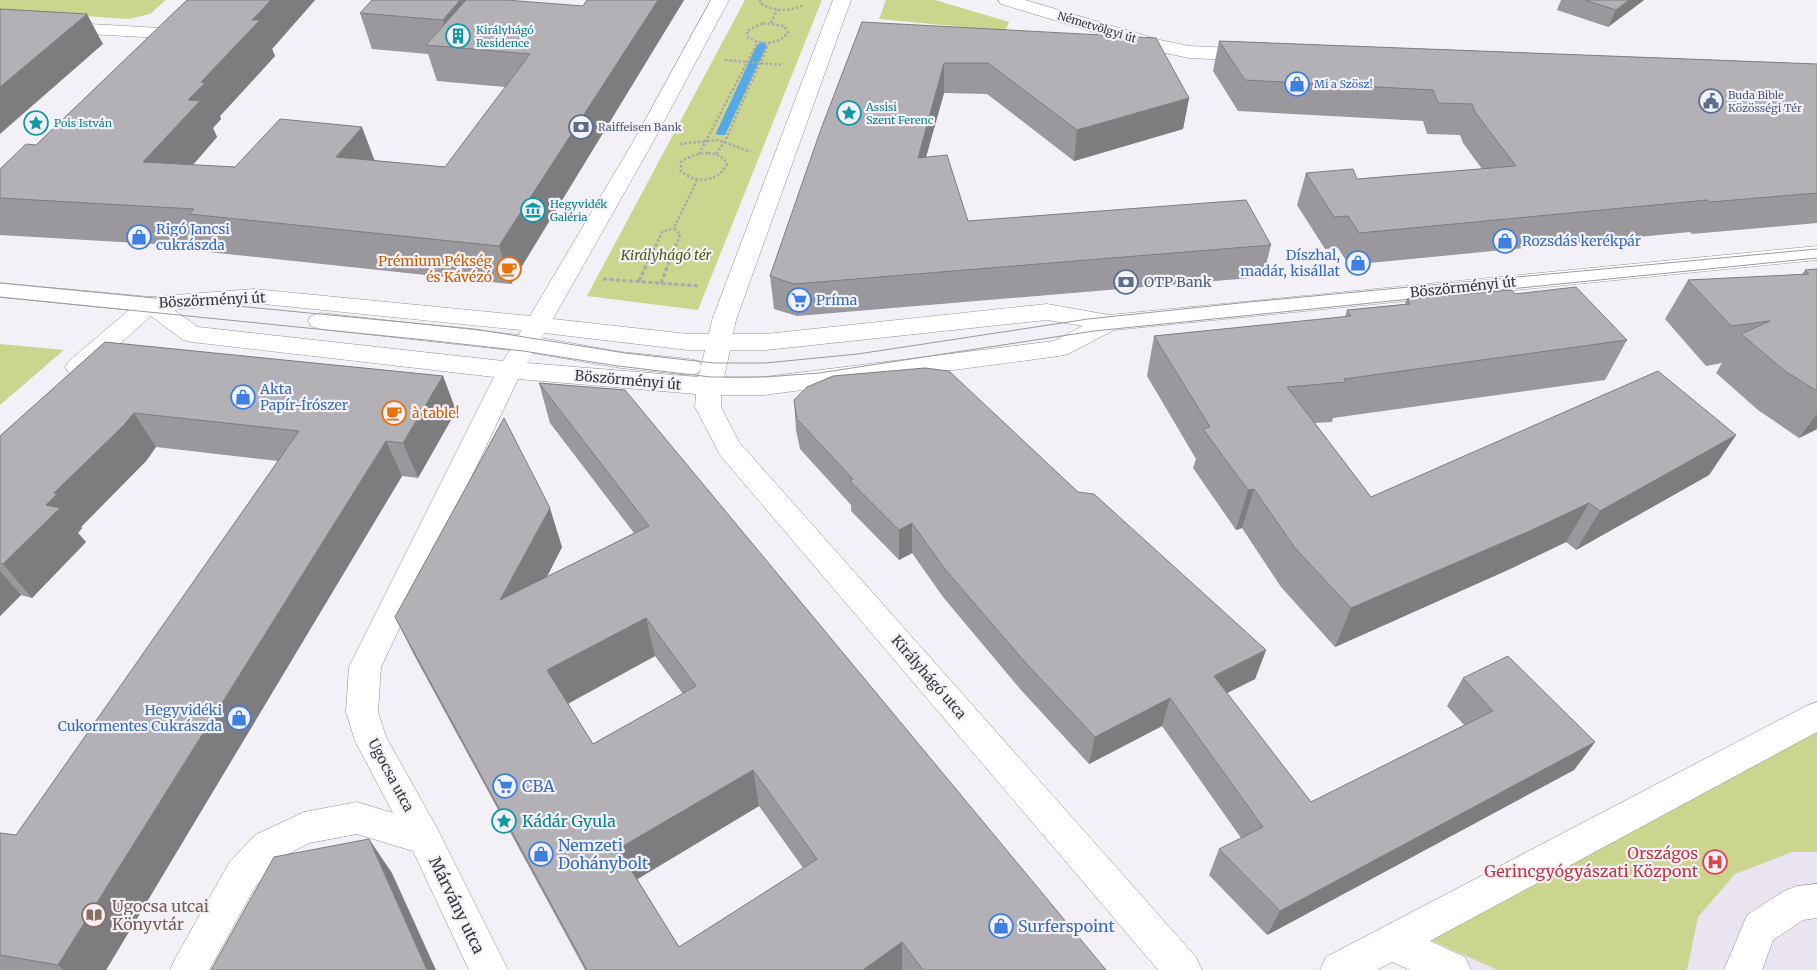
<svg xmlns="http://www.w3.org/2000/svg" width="1817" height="970" font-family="Merriweather,serif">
  <rect width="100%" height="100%" fill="#f3f1f7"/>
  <path fill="#e9e4f0" d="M1817,754V970H1411Z"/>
  <g fill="#cbd58e">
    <path d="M0,0H166L150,14L128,19L0,10Z"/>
    <path d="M745,0H822L698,310L587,296Z"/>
    <path d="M886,0H935L1009,22L1005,31L879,19Z"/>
    <path d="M0,344L64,350L0,405Z"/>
    <path d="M1817,726V852H1792L1735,874L1698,917L1687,970H1498L1421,936Z"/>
  </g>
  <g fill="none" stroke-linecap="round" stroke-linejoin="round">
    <path fill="#56a9e4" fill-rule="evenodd" d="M762,42L767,45L726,133L725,135H717L716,133L757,45Z"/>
    <g stroke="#918f94" stroke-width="1">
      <g id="minor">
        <path d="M711,0H729L653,142L553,319L688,334H709L712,320L833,0H851L736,320L733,334H766L1047,304L1109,315L1817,246V260L1114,330L1068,354L1059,356L764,395H721V407L739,442L1196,957L1202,970H1158L720,455L695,407L696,394L518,379L381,667L378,712L386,737L437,828L508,970H469L413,851L357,834L309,843L279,859L255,887L209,970H170L176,957L229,863L255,835L304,812L357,802L393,813L355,741L346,712L349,667L494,377L192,342L183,340L151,316L87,373L78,375L69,373L65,367L69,361L129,310L0,297V283L150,297L254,289L530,316L633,142ZM254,303L521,330L519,335L320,313L311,316L308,321L311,326L320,329L510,350L503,361L198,327L174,310ZM1047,320L1083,326L1054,341L764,377L724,378L730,350H766ZM544,333L688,350H705L701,366L698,361L689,359L621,352L541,338ZM533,353L621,368L689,375L698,373L701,368L698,377L527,363Z"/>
        <path d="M998,0H1025L1160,40L1189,46L1253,49L1260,51L1262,55L1260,59L1253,61L1189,58L1156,51L1001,4Z"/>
        <path d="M0,19L161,28L167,29L170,33L167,37L161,38L0,29Z"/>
        <path d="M1817,702V732L1430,941L1465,957L1471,970H1410L1392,962L1377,970H1320L1326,957L1806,706Z"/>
        <path d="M1817,884V918L1803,920L1773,940L1762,970H1724L1747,915L1784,891L1797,886Z"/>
      </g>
    </g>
    <g stroke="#aaa8ac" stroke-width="2.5" stroke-dasharray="2.5 2" stroke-linecap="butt">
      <path d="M760,0V3C774,12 789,12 804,5"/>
      <path d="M763,23L784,26L788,33C777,45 762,45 748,38L747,31Z"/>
      <path d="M771,23L777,10"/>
      <path d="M725,60L783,65"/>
      <path d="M680,144L718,140L751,152"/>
      <path d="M708,153C717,154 723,156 727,164C718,183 696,184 681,171V162C689,156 698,154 708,153Z"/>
      <path d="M699,154L758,42"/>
      <path d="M716,154L725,141L769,43"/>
      <path d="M656,246L662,232L674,228"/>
      <path d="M676,246L680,235L674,228L697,180"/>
    </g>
    <g stroke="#aaa8ac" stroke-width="3" stroke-dasharray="4 2.5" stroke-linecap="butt">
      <path d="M603,279L699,286"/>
      <path d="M639,281L656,244"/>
      <path d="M661,283L676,244"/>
    </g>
    <use href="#minor" fill="#fff" fill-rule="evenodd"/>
    <g stroke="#9b999d" stroke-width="1">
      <path d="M0,283L474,329L625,353L714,363H765L858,354L1088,319L1249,302L1817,249"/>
      <path d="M0,297L426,340L523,351L618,366L711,377H765L819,373L1094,331L1817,258"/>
    </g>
  </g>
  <g fill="#9a989d" fill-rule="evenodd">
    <path d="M187,0H315L272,49L275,56L220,116L221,119L213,128L217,137L193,165L235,167L374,161L445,167L505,87L437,81L428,54L372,49L360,13L583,6L587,0H684L511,284L208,252L206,247L0,235V169L36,145Z"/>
    <path d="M1561,0H1644L1608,27L1557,10Z"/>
    <path d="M862,22L1189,98L1183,129L1074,161L987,94L944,93L926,157L968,221L1271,245L1263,277L797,316L774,309L770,276Z"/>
    <path d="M1219,41L1817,64V223L1692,234L1690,232L1349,265L1338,248L1325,249L1297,205L1306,173L1357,179L1482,169L1463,143L1460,135L1427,134L1423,121L1238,111L1213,71Z"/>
    <path d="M1817,269V429L1799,438L1758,410L1716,373L1722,363L1706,366L1665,319L1688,280L1802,275L1805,270Z"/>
    <path d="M1515,294L1627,340L1605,380L1333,418L1332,422L1315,423L1371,497L1736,435L1709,475L1576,550L1566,542L1510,569L1335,647L1281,587L1242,528L1236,530L1193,468L1196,459L1147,376L1154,336L1345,317L1347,310L1405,304L1407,299Z"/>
    <path d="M105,342L443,376L456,411L418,478L402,476L106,970H0V833L16,835L278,461L156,447L146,461L81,527L82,528L78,533L86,542L32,598L21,595L0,616V436Z"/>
    <path d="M539,383L1106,970H585L414,655L395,617L562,547L547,577L634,533L550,423ZM655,656L683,694L593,744L568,704ZM759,806L803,868L679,947L637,879Z"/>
    <path d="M794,400L1078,492L1266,650L1255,679L1227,693L1311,802L1464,725L1447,706L1463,678L1595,742L1574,770L1267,935L1209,875L1219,849L1241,838L1162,726L1089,764L1021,690L943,597L912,553L899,560L851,511V505L800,449L796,430Z"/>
  </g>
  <g fill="#7d7c7f">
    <path d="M271,0H315L272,49L275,56L220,116L221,119L213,128L217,137L163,199L143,162L201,82L252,20Z"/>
    <path d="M460,0H500L451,48L443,20Z"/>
    <path d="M658,0H684L511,284L499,246Z"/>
    <path d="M1629,0H1644L1608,27L1616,10Z"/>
    <path d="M87,14L103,44L0,134V87Z"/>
    <path d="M944,63V93L917,189L918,158Z"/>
    <path d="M1189,98L1183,129L1074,161L1077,130Z"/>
    <path d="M362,127L376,164L336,157Z"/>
    <path d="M443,376L456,411L418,478L403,443Z"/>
    <path d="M134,413L156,447L146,461L81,527L82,528L78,533L86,542L32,598L3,564L54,493Z"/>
    <path d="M1817,414V429L1799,438Z"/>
    <path d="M1736,435L1709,475L1576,550L1600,511Z"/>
    <path d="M386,441L402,476L106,970H64L58,965Z"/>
    <path d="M1254,489L1242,528L1236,530L1248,490Z"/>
    <path d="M1589,503L1566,542L1510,569L1335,647L1351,608Z"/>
    <path d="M550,508L562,547L515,638L500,600Z"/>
    <path d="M912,523V553L899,560V530Z"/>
    <path d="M0,571L21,595L0,616Z"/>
    <path d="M646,618L655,656L561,707L547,670Z"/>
    <path d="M1266,650L1255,679L1205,704L1214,676Z"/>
    <path d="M1170,698L1162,726L1089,764L1095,737Z"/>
    <path d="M1595,742L1574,770L1267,935L1280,911Z"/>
    <path d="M753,770L759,806L631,883L618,849Z"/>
    <path d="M369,839L392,873L436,970H427Z"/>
    <path d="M902,942V970H863Z"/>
  </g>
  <g fill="#b3b1b6" stroke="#7d7c7f" fill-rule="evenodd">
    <path d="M187,0H271L252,20H260L201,82L205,83L188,100L200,101L143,162L235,167L280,119L362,127L336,157L445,167L530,54L426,45L466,0H506L583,6L587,0H658L499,246L189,214L194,209L0,198V169L26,144L36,145Z"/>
    <path d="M372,0H460L443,20L360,13Z"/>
    <path d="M1585,0H1629L1616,10Z"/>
    <path d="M0,9L87,14L0,87Z"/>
    <path d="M862,22L1156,38L1189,98L1077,130L988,63H944L918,158L947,155L968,221L1246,200L1271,245L794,284L770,276L821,129Z"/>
    <path d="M1219,41L1817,64V193L1710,202L1707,200L1359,233L1348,216L1334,217L1306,173L1353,169L1357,179L1516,166L1475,112L1472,104L1438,103L1433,90L1245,80Z"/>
    <path d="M1817,269V391L1785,371L1741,334L1770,321L1731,326L1688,280L1809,274L1805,270Z"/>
    <path d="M1576,287L1627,340L1344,379L1346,382L1287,387L1371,497L1658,371L1736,435L1600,511L1589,503L1532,530L1351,608L1295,548L1254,489L1248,490L1203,429L1210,427L1154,336L1351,316L1347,310L1410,304L1407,299L1511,290L1515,294Z"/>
    <path d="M105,342L443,376L403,443L386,441L58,965L0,955V833L16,835L299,431L134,413L123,426L54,493L57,494L46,505L60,508L3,564L0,563V436Z"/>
    <path d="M925,368L949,371L1078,492L1094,494L1266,650L1214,676L1311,802L1493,711L1463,678L1508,656L1595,742L1280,911L1219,849L1263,827L1170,698L1095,737L1024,661L944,568L912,523L899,530L850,481L853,479L797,419L794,400L807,387L833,376Z"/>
    <path d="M539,383L625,390L1106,970H923L902,942L863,970H587L395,617L504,418L550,508L500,600L649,526ZM646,618L696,686L593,744L547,670ZM753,770L817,859L679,947L618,849Z"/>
    <path d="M369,839L427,970H211L274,857Z"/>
  </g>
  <defs>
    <g id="building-ring" transform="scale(1.25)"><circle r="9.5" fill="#f3f1f7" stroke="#0f9aa8" stroke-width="1.5"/><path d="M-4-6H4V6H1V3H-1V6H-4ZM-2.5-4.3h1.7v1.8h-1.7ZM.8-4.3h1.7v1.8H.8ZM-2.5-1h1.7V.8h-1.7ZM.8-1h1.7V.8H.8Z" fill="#0f9aa8"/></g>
    <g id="shop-ring" transform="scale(1.25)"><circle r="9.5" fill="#f3f1f7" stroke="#3f7fe0" stroke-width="1.5"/><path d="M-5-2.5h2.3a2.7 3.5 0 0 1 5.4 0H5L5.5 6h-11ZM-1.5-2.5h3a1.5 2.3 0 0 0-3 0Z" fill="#3f7fe0"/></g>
    <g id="civic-ring" transform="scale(1.25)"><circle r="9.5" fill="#f3f1f7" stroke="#5c6f8a" stroke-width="1.5"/><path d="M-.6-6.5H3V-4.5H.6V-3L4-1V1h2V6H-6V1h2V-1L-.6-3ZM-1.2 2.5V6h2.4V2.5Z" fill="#5c6f8a"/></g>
    <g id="sight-ring" transform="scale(1.25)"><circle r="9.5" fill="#f3f1f7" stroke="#0f9aa8" stroke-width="1.5"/><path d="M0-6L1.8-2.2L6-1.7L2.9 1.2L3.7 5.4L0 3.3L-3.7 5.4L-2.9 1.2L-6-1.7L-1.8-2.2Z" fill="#0f9aa8"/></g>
    <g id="bank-ring" transform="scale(1.25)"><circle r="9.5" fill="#f3f1f7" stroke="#5c6f8a" stroke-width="1.5"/><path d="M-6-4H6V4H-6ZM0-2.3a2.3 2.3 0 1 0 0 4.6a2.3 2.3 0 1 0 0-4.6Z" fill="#5c6f8a"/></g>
    <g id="museum-ring" transform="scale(1.25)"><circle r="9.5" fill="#f3f1f7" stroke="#0f9aa8" stroke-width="1.5"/><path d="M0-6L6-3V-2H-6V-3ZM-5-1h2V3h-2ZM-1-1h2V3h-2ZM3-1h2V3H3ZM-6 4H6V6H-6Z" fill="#0f9aa8"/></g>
    <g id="cafe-ring" transform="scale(1.25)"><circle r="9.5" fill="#f3f1f7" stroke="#e8710a" stroke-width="1.5"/><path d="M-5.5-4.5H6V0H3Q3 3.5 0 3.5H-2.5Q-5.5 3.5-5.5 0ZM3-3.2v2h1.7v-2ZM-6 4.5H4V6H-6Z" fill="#e8710a"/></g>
    <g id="supermarket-ring" transform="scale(1.25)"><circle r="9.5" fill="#f3f1f7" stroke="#3f7fe0" stroke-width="1.5"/><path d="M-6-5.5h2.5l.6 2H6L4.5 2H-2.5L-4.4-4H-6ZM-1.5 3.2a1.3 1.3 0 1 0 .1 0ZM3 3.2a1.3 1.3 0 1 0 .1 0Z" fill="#3f7fe0"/></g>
    <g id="hospital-ring" transform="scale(1.25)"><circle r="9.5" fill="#f3f1f7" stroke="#e0444e" stroke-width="1.5"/><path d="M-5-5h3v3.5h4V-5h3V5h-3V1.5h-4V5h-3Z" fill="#e0444e"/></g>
    <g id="library-ring" transform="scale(1.25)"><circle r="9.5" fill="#f3f1f7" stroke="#8d6e63" stroke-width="1.5"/><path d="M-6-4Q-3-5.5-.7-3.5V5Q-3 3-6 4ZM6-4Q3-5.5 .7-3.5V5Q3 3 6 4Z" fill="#8d6e63"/></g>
  </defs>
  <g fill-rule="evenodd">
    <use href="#building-ring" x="458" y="36"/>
    <use href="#shop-ring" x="1297" y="84"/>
    <use href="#civic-ring" x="1711" y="101"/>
    <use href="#sight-ring" x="849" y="113"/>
    <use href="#sight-ring" x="36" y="123"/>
    <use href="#bank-ring" x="581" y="127"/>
    <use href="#museum-ring" x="533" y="210"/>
    <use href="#shop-ring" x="139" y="237"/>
    <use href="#shop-ring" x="1505" y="241"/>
    <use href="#shop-ring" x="1358" y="263"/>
    <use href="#cafe-ring" x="509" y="269"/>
    <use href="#bank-ring" x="1126" y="282"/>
    <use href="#supermarket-ring" x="799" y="300"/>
    <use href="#shop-ring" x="243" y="397"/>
    <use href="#cafe-ring" x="394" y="413"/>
    <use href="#shop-ring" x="239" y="718"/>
    <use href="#supermarket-ring" x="505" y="786"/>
    <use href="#sight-ring" x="504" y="821"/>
    <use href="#shop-ring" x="541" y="854"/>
    <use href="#hospital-ring" x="1715" y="862"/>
    <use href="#library-ring" x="94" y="915"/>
    <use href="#shop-ring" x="1001" y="926"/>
  </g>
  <g text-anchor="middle" stroke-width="4.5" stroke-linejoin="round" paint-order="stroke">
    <g font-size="11" fill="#39383a" stroke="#f3f1f7">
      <text transform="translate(1097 27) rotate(17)" y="4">Németvölgyi út</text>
    </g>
    <g font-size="11" fill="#0d838f" stroke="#f3f1f7" text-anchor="start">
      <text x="476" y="34">Királyhágó<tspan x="476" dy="13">Residence</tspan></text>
      <text x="866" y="111">Assisi<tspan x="866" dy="13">Szent Ferenc</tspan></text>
      <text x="54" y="127">Pois István</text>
      <text x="550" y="208">Hegyvidék<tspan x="550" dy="13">Galéria</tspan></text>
    </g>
    <g font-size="11" fill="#366cbe" stroke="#f3f1f7" text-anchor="start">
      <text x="1314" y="88">Mi a Szösz!</text>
    </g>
    <g font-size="11" fill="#4e5e75" stroke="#f3f1f7" text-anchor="start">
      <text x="1728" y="99">Buda Bible<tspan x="1728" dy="13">Közösségi Tér</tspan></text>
      <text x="598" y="131">Raiffeisen Bank</text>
    </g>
    <g font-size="14" fill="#366cbe" stroke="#f3f1f7" text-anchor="start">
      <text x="156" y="234">Rigó Jancsi<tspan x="156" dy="16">cukrászda</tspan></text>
      <text x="1522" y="246">Rozsdás kerékpár</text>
      <text x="1340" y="260" text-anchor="end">Díszhal,<tspan x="1340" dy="16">madár, kisállat</tspan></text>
      <text x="816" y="305">Príma</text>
      <text x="260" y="394">Akta<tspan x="260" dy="16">Papír-Írószer</tspan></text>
      <text x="222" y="715" text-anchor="end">Hegyvidéki<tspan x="222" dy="16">Cukormentes Cukrászda</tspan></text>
    </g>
    <g font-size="14" font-style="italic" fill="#545a16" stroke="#f3f1f7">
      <text x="666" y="260">Királyhágó tér</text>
    </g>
    <g font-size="14" fill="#c56008" stroke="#f3f1f7" text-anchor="end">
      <text x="492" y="266">Prémium Pékség<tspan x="492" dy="16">és Kávézó</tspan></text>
      <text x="412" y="418" text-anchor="start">à table!</text>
    </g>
    <g font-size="14" fill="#4e5e75" stroke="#f3f1f7" text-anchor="start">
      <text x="1144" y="287">OTP Bank</text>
    </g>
    <g font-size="14" fill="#39383a" stroke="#f3f1f7">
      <text transform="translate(1463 287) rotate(-6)" y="5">Böszörményi út</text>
      <text transform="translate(212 300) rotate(-3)" y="5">Böszörményi út</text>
      <text transform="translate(628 380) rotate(5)" y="5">Böszörményi út</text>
      <text transform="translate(929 677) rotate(49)" y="5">Királyhágó utca</text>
      <text transform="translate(391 775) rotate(62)" y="5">Ugocsa utca</text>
    </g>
    <g font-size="16" fill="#366cbe" stroke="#f3f1f7" text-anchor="start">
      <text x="522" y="792">CBA</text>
      <text x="558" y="851">Nemzeti<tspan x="558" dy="18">Dohánybolt</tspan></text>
      <text x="1018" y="932">Surferspoint</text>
    </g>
    <g font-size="16" fill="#0d838f" stroke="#f3f1f7" text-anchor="start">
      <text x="522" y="827">Kádár Gyula</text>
    </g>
    <g font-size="16" fill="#be3a42" stroke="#f3f1f7" text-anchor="end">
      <text x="1698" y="859">Országos<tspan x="1698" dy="18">Gerincgyógyászati Központ</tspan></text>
    </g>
    <g font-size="16" fill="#39383a" stroke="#f3f1f7">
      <text transform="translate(457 905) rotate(64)" y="6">Márvány utca</text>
    </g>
    <g font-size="16" fill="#785e54" stroke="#f3f1f7" text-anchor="start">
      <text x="112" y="912">Ugocsa utcai<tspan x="112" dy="18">Könyvtár</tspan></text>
    </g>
  </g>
</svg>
